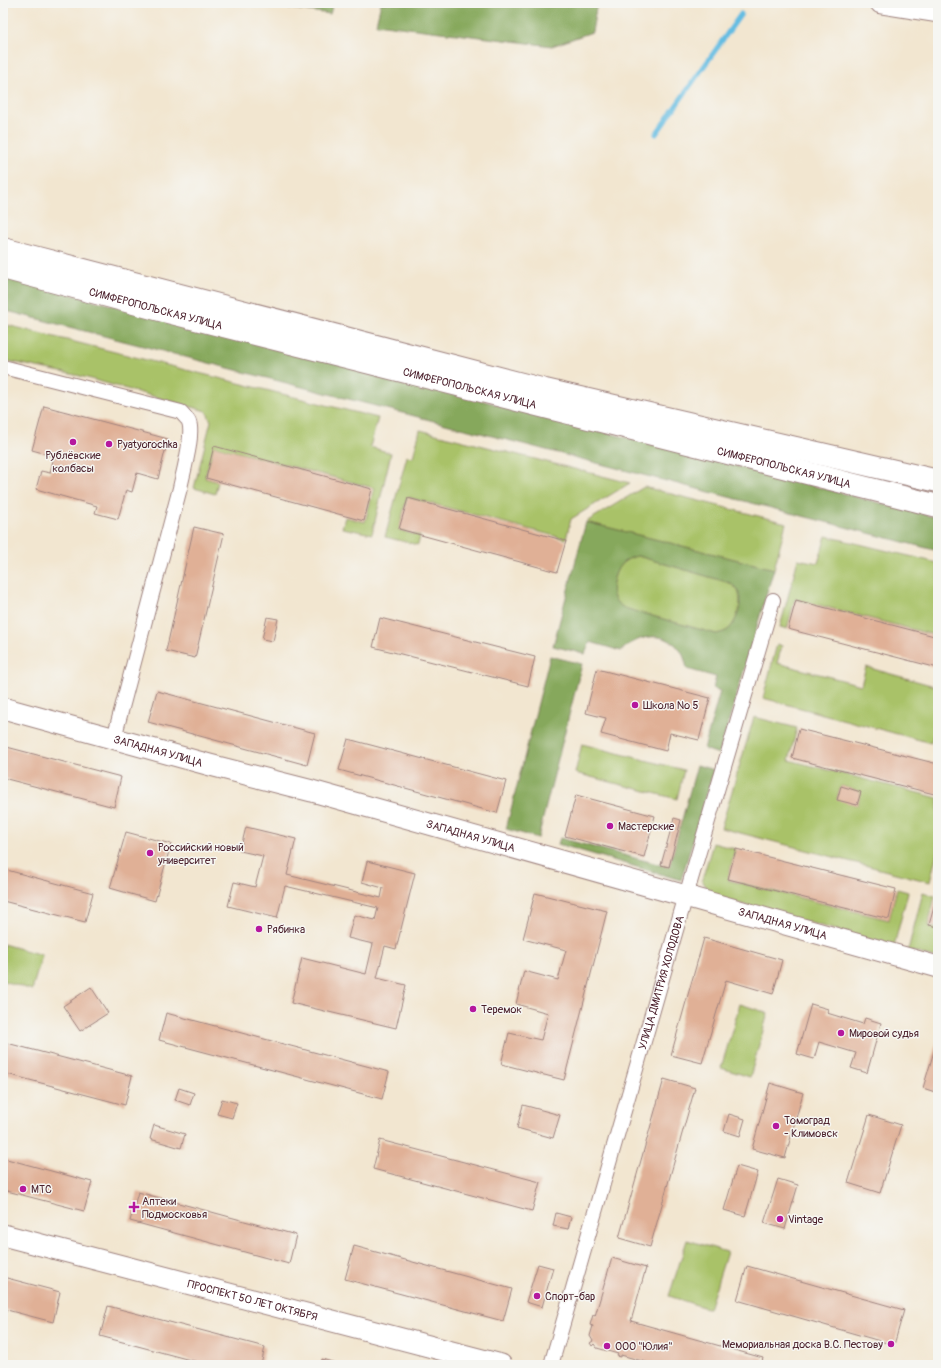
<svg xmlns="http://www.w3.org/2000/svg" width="941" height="1368" font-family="Pangolin,sans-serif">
  <rect width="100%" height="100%" fill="#f6f6f2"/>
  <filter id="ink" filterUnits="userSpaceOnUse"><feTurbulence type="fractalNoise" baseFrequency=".025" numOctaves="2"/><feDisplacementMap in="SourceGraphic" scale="8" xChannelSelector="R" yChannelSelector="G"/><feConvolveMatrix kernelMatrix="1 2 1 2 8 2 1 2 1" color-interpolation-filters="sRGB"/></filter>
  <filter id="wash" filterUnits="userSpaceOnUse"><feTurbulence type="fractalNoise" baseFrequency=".012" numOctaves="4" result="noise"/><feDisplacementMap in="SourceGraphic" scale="16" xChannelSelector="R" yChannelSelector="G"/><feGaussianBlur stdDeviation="0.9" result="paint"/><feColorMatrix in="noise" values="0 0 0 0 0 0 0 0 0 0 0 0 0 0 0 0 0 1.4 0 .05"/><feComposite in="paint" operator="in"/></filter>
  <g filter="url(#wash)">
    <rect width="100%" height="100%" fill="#f2e6d0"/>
    <g fill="#a9c267" stroke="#7a7049" fill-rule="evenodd">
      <path d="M3,324L378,418L370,447L391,453L372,534L342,528L345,517L365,522L374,488L214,446L205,478L218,482L215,494L194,488L211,421L206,411L80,376L3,360Z"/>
      <path d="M420,430L630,483L571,519L566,539L407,497L399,530L420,536L418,545L385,537L407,456L413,457Z"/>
      <path d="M644,487L786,523L774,569L586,522Z"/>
      <path d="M826,536L938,563V636L795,599L787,629L780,627L798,559L818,563Z"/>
      <path d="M638,556L730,583C732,585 735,587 737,589C744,600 738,619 730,628C726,632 721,633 716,634L624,608C621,606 617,603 615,600C609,591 614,574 619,567C623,561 631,557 638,556Z"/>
      <path d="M777,644L782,646L777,663L861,685L866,667L938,687V717L931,743L763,698Z"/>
      <path d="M754,717L797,728L789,760L938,798V849L930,882L721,828ZM841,786L861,792L857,805L837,799Z"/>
      <path d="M582,744L684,770L677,799L575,773Z"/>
      <path d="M713,843L735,849L728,880L889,920L897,889L908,892L894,946L712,896L702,880Z"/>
      <path d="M923,892L935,896L928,926L938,929V959L908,950Z"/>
      <path d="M3,944L42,955L32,990L3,981Z"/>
      <path d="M740,1004L768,1013L750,1077L721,1068Z"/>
      <path d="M687,1240L727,1252L709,1309L669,1296Z"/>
    </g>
    <g fill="#86a85c" stroke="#686444" fill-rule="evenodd">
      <path d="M253,3H333L330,14Z"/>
      <path d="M381,3H597L592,32L552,46L376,24Z"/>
      <path d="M3,277L938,518V551L3,310Z"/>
      <path d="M586,522L774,569L719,754L704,749L720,691L713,688L716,677L687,669C682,632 645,628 621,651L590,642L585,654L553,646ZM638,556L730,583C732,585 735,587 737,589C744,600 738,619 730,628C726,632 721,633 716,634L624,608C621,606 617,603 615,600C609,591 614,574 619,567C623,561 631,557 638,556Z"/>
      <path d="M550,656L582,664L538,838L506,829Z"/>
      <path d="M697,765L714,770L681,880L558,844L560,838L669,867Z"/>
    </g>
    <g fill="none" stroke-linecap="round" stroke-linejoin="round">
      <path stroke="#65bde2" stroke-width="5" d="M656,134L741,14"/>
    </g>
    <g id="blocks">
      <g fill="#e0b096">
        <path d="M44,406L168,439L158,479L137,473L132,492L126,490L118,519L95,513L97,506L36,489L41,471L50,473L54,456L32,450Z"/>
        <path d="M214,446L372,489L364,521L206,478Z"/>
        <path d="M408,498L566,541L557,572L399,529Z"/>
        <path d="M194,527L224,534L195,658L166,651Z"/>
        <path d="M796,600L938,637V668L788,629Z"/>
        <path d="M267,617L278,619L273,641L262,639Z"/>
        <path d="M380,618L535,657L528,686L373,647Z"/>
        <path d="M597,669L710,698L699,740L670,733L666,751L601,734L606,718L586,713Z"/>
        <path d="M157,691L315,733L307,765L148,722Z"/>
        <path d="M799,729L938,764V795L792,758Z"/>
        <path d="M348,739L506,781L497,813L339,770Z"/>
        <path d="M3,746L121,777L114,807L3,778Z"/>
        <path d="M841,786L861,792L857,805L837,800Z"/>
        <path d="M576,795L655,816L644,857L565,836Z"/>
        <path d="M674,818L681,820L669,867L661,865Z"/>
        <path d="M246,827L296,839L287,875L381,898L383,888L362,882L367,861L415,873L396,949L385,946L377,978L406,985L396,1028L291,1003L302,958L366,974L373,944L348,938L354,915L375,920L378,908L285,886L277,918L228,906L234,882L255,887L263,856L240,851Z"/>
        <path d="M126,832L171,844L155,901L110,888Z"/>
        <path d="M736,849L896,889L889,919L728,879Z"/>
        <path d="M3,869L93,893L85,922L3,901Z"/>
        <path d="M535,893L607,911L564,1080L501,1064L509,1033L541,1040L548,1013L516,1004L524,971L558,980L566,950L523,939Z"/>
        <path d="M937,896L938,897V927L929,925Z"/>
        <path d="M704,938L782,960L773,994L726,980L702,1063L671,1055Z"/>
        <path d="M91,987L108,1013L80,1031L63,1006Z"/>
        <path d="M811,1004L828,1009L827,1013L863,1024L865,1018L881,1023L867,1073L851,1068L856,1053L819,1042L814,1059L797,1054Z"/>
        <path d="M166,1013L389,1072L382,1099L159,1040Z"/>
        <path d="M938,1038V1093L923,1088Z"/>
        <path d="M3,1042L132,1076L125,1105L3,1073Z"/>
        <path d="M664,1079L695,1088L650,1247L619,1238Z"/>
        <path d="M770,1083L803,1093L785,1158L752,1149Z"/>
        <path d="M179,1088L194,1093L190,1105L175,1100Z"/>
        <path d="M222,1099L237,1103L232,1118L217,1114Z"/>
        <path d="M523,1105L560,1115L553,1138L517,1128Z"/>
        <path d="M729,1114L745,1119L740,1136L724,1131Z"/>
        <path d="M869,1115L901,1125L880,1193L848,1183Z"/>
        <path d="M154,1125L185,1134L181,1148L150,1139Z"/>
        <path d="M380,1140L540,1182L532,1211L373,1169Z"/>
        <path d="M3,1158L92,1182L84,1211L3,1190Z"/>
        <path d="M737,1166L758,1172L745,1216L724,1210Z"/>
        <path d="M778,1179L798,1185L785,1229L764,1223Z"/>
        <path d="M138,1192L296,1235L289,1264L130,1221Z"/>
        <path d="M556,1213L571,1217L568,1229L553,1226Z"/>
        <path d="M354,1246L512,1289L503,1321L345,1279Z"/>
        <path d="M612,1258L646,1268L631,1321L763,1358L761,1365H656L621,1355V1357L617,1356L618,1354L597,1348L594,1344L592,1346L590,1343L593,1341L590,1336L593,1326L590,1325L593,1315L595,1316Z"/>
        <path d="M538,1264L553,1268L542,1307L526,1302Z"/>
        <path d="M747,1266L904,1310L894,1345L737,1300Z"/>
        <path d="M3,1277L60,1292L53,1322L3,1309Z"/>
        <path d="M108,1306L265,1347L261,1365H209L100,1336Z"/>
        <path d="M322,1359L342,1365H321Z"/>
      </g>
    </g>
  </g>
  <g filter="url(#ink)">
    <use href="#blocks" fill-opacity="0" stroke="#9e827e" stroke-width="1"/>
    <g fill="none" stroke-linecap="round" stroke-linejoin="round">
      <g stroke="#9e827e" stroke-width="16">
        <g id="street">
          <path d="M3,367L181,412C183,415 188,419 189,422C194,435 183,473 180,488L114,738"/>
          <path id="s1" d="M551,1365L678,923L773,600"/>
        </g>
      </g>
      <g stroke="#9e827e" stroke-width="23">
        <g id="secondary">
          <path d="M881,3L938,12"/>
          <path id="s2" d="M3,708L210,765L312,791L938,967"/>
          <path id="s3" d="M3,1235L501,1365"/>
        </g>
      </g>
      <g stroke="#9e827e" stroke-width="24">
        <g id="primary">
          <path d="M3,249L545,390L938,481"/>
          <path id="s4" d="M3,268L164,311L938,506"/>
        </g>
      </g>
      <use href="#street" stroke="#fff" stroke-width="14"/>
      <use href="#secondary" stroke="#fff" stroke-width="21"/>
      <use href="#primary" stroke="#fff" stroke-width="22"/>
    </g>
  </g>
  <g fill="#b5179e" stroke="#f6f6f2" stroke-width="1.5">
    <circle cx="73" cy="442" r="4"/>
    <circle cx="109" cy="444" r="4"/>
    <circle cx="635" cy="705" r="4"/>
    <circle cx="610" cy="826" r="4"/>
    <circle cx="150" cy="853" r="4"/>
    <circle cx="259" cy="929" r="4"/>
    <circle cx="473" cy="1009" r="4"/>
    <circle cx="841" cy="1033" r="4"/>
    <circle cx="776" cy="1126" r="4"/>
    <circle cx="23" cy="1189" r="4"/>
    <path d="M132 1201h4v4h4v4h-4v4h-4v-4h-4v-4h4z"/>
    <circle cx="780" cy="1219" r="4"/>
    <circle cx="537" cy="1296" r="4"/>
    <circle cx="891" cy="1344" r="4"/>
    <circle cx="607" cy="1346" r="4"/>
  </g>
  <g text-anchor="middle" stroke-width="3" stroke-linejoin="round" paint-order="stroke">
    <g font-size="11" fill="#4a1f2b" stroke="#f6f6f2">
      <text dy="4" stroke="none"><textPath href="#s4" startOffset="158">СИМФЕРОПОЛЬСКАЯ УЛИЦА</textPath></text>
      <text dy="4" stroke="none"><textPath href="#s4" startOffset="482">СИМФЕРОПОЛЬСКАЯ УЛИЦА</textPath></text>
      <text dy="4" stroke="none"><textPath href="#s4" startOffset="806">СИМФЕРОПОЛЬСКАЯ УЛИЦА</textPath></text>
      <text dy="4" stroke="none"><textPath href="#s2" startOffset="161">ЗАПАДНАЯ УЛИЦА</textPath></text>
      <text dy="4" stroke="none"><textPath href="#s2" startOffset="485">ЗАПАДНАЯ УЛИЦА</textPath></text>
      <text dy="4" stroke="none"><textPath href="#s2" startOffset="809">ЗАПАДНАЯ УЛИЦА</textPath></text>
      <text dy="4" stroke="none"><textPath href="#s1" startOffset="398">УЛИЦА ДМИТРИЯ ХОЛОДОВА</textPath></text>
      <text dy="4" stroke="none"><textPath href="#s3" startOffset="258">ПРОСПЕКТ 50 ЛЕТ ОКТЯБРЯ</textPath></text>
    </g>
    <g font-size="11" fill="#4a1f2b" stroke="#f6f6f2" text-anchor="start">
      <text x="117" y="448">Pyatyorochka</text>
      <text x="73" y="459" text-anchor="middle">Рублёвские<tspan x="73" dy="13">колбасы</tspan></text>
      <text x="643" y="709">Школа № 5</text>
      <text x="618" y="830">Мастерские</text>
      <text x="158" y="851">Российский новый<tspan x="158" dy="13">университет</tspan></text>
      <text x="267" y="933">Рябинка</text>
      <text x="481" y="1013">Теремок</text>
      <text x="849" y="1037">Мировой судья</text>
      <text x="784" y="1124">Томоград<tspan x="784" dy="13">- Климовск</tspan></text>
      <text x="31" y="1193">МТС</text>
      <text x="142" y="1205">Аптеки<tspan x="142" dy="13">Подмосковья</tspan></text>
      <text x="788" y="1223">Vintage</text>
      <text x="545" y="1300">Спорт-бар</text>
      <text x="883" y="1348" text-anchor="end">Мемориальная доска В.С. Пестову</text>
      <text x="615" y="1350">ООО "Юлия"</text>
    </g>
  </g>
  <rect width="941" height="1368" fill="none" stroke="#f6f6f2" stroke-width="16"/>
</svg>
